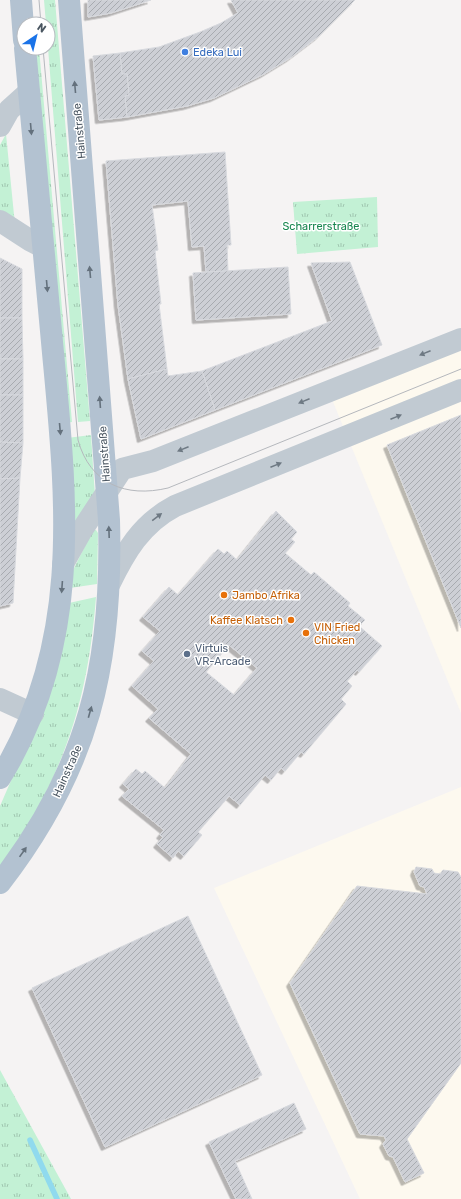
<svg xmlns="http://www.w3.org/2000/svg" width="461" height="1199" font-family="Rubik,sans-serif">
  <defs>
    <pattern id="grass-tufts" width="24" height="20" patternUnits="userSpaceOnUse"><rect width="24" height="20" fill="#c3f1d5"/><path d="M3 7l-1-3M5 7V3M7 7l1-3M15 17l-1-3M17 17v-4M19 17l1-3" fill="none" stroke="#a0c6b0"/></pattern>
    <pattern id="building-hatch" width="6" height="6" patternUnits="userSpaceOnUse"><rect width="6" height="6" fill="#cdcfd5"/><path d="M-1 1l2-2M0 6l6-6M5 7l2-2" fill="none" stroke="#a8abb0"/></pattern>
    <filter id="shadow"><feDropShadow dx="-3.5" dy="3.5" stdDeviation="0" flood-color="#0004"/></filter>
  </defs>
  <rect width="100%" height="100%" fill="#f5f3f3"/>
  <g fill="#fdf9ef">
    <path d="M461,343V713L331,397Z"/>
    <path d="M461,787V1199H360L214,888Z"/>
  </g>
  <g fill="url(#grass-tufts)">
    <path d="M44,0H55L90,421L78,422L48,48V24H46Z"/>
    <path d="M32,48H39L72,422L66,423Z"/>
    <path d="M6,134L15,225L0,214V145Z"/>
    <path d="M377,197L378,247L297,254L293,202Z"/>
    <path d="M91,435L95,496L75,522L72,521L67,438Z"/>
    <path d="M93,530H96L98,533L97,584L70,588L73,570Z"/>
    <path d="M96,597C89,684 72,750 28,826C20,840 9,853 0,866V806L23,753L69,603Z"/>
    <path d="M0,1070L71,1199H0Z"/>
  </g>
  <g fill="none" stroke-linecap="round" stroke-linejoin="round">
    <path stroke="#90daee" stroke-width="5.5" d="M30,1140L57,1199"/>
  </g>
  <g fill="url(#building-hatch)" stroke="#d7d9de" fill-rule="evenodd" filter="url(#shadow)">
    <path d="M88,0H151L111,13L88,17Z"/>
    <path d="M231,0H355L319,36L290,58L264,74L214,98L187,106L127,117L125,96L129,95L127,74H122L120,53L159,47L200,32L221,23L238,13Z"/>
    <path d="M120,53L122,74H127L129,95L125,96L127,117L99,120L93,56Z"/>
    <path d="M225,152L231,245H227L228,271L206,272L204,246L192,247L188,201L152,205L158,250L155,251L161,304H159L167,369L128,379L118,305L106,161Z"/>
    <path d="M0,258L22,269V318H0Z"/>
    <path d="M350,262L382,345L215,410L202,371L332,321L311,263Z"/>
    <path d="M288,267L291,314L196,320L193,273Z"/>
    <path d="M0,318H22L23,359H0Z"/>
    <rect x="0" y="359" width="23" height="36"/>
    <path d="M167,369L168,376L202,371L215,410L141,439L128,379Z"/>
    <path d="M0,395H23V443L0,442Z"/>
    <path d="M461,415V628L387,445Z"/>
    <path d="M0,442L23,443L20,478L0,479Z"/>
    <path d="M20,478L13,603L0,606V479Z"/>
    <path d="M276,511L297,532L291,539L295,542L285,553L311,575L314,572L350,603L348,606L365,620L359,626L382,646L359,672L357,670L347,681L352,686L341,699L346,704L304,754L301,752L285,771L281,768L271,780L265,775L240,805L229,796L198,832L202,835L184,856L178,851L173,858L157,844L163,837L160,835L164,830L122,796L129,789L123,784L136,769L142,774L145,771L165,788L191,754L149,718L158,709L132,686L154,661L142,651L160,631L143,617L169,587L178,595L218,549L224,554L227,551L237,560ZM229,645L257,668L234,695L206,672Z"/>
    <path d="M416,867L432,869L434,873L440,874L443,870L458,872L461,877V1063L407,1139L424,1173L405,1182L393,1157L389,1156L383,1144L386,1140L384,1136L360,1134L290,983L357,886L427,894L424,887L420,886L414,872Z"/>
    <path d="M188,916L262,1075L105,1147L32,988Z"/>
    <path d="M294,1103L306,1129L235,1161L252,1199H236L209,1142Z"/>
  </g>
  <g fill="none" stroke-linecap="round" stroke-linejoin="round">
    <g stroke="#c1cad2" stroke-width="22">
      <path d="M0,126L9,110L29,92"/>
      <path d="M0,221L31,241L43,247"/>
      <path d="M63,564L82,530L122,469L153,461L461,339"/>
      <path d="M109,585C125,552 141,524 175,506L461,390"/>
      <path d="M0,699L33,714"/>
    </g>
    <g stroke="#b3c2d1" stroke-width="22">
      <path d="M21,0L24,40"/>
      <path d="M0,778C87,637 65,487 51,331C42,236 33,142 25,48"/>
      <path d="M0,883C89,768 113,664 109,520L69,0"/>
    </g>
    <g stroke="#b5b8bd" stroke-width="1">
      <path d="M39,0L41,24"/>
      <path d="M43,48L78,440C90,484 126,498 168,488L461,369"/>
    </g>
  </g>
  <defs><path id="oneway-solid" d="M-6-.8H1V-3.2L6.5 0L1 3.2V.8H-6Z"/></defs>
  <g fill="#64717d">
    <use href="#oneway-solid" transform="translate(75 87) rotate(-95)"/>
    <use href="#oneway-solid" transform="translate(31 129) rotate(85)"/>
    <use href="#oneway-solid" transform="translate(90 272) rotate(-95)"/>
    <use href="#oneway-solid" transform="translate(47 286) rotate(85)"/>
    <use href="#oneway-solid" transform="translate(100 402) rotate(-94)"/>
    <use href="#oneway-solid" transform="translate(60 429) rotate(85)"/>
    <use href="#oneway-solid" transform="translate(109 532) rotate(-92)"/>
    <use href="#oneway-solid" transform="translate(62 587) rotate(94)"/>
    <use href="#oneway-solid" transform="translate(90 712) rotate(-74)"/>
    <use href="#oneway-solid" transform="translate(23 852) rotate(-55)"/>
  </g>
  <g fill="#6e7983">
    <use href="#oneway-solid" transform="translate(425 353) rotate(158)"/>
    <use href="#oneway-solid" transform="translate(304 401) rotate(158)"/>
    <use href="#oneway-solid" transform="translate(396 417) rotate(-22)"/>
    <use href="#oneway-solid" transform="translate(183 449) rotate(158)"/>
    <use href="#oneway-solid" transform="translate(276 465) rotate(-22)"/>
    <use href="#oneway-solid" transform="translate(157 517) rotate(-37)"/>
  </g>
  <circle fill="#3f7fe0" stroke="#fff" stroke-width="1.5" cx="185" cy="52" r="4"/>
  <g fill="#e8710a" stroke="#fff" stroke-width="1.5">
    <circle cx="224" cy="595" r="4"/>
    <circle cx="291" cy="620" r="4"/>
    <circle cx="306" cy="633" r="4"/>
  </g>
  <circle fill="#5c6f8a" stroke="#fff" stroke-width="1.5" cx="187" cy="654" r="4"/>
  <g text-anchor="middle" stroke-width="3" stroke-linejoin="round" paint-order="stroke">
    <g font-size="11" fill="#366cbe" stroke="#fff" text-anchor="start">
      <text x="193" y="56">Edeka Lui</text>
    </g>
    <g font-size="11" fill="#4a5661" stroke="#fff">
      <text transform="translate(79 131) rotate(-95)" y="4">Hainstraße</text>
      <text transform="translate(104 454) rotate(-94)" y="4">Hainstraße</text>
      <text transform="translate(67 771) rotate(-66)" y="4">Hainstraße</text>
    </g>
    <g font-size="11" fill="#17864f" stroke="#fff">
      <text x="321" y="230">Scharrerstraße</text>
    </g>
    <g font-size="11" fill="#c56008" stroke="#fff" text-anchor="start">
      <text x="232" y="599">Jambo Afrika</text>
      <text x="283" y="624" text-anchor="end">Kaffee Klatsch</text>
      <text x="314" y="631">VIN Fried<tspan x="314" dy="13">Chicken</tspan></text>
    </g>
    <g font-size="11" fill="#4e5e75" stroke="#fff" text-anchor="start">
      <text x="195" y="652">Virtuis<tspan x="195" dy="13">VR-Arcade</tspan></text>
    </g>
  </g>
  <g transform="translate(36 36) rotate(35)"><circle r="19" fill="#ffffff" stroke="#b7bbc0"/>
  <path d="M0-3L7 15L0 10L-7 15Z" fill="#1a73e8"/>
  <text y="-6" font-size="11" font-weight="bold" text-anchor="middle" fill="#4a5661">N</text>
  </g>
</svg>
